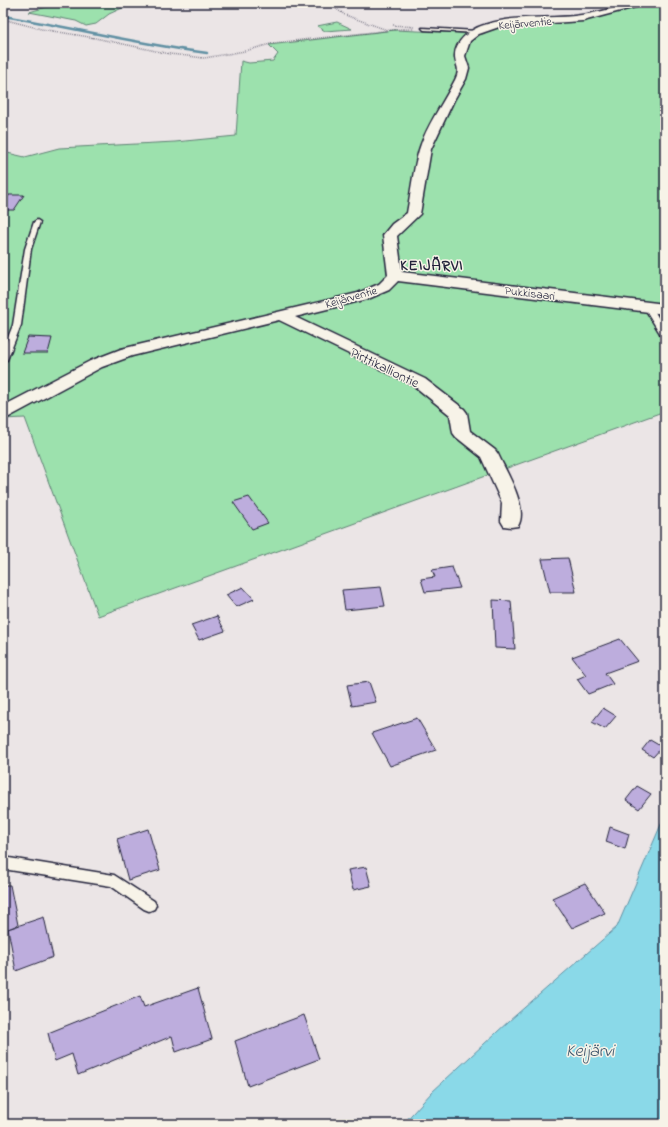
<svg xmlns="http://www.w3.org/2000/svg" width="668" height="1127" font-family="'Indie Flower',sans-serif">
  <rect width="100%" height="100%" fill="#ebe5e6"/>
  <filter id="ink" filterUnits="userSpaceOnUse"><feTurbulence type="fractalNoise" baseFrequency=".025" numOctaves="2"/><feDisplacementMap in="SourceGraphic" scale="8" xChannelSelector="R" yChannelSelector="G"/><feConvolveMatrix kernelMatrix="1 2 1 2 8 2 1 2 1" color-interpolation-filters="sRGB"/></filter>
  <g filter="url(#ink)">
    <g fill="#9ce1ad" stroke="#5f8274">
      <path d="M61,3H129L131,4L109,14L96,24L86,26L76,21L29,12Z"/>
      <path d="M648,3H665V411L98,616L25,418L3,419V152L25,157L59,148L175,142L236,136L241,61L249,63L273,61L278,54L269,45L395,30L483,34L490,30L515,24L593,19Z"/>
      <path d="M337,22L352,29L325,31L317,26Z"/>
    </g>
    <path fill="#8ad9e8" stroke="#6090a3" d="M665,815V1124H403L432,1092L509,1021L617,927Z"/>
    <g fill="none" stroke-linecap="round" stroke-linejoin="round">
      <path stroke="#6090a3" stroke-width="2.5" d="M3,16C71,27 138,44 207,53"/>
    </g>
    <g fill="#bdaddd" stroke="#22223b">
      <path d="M9,195H24L14,210H3V204Z"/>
      <path d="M28,337L52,338L48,353H22Z"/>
      <path d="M249,497L268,523L252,529L233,502Z"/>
      <path d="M568,558L576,592H550L542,559Z"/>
      <path d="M452,567L460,588L425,592L421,579L435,577L432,570Z"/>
      <path d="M243,587L254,599L236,607L226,595Z"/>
      <path d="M381,587L385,606L345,610L342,590Z"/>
      <path d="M493,600L511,601L515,649L495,648Z"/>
      <path d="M217,616L225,631L199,640L191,625Z"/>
      <path d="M620,639L638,661L605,673L613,684L588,694L577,679L586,675L572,657Z"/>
      <path d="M369,682L376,702L352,706L347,685Z"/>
      <path d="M603,708L616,716L605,729L592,722Z"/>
      <path d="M417,718L436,750L390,766L372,733Z"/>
      <path d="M650,740L662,747L653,757L642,750Z"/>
      <path d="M637,786L651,794L639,809L626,800Z"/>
      <path d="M610,827L629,834L625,849L606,842Z"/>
      <path d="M148,829L160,870L128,880L117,839Z"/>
      <path d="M366,867L371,886L353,890L348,870Z"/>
      <path d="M585,883L605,913L572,928L552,898Z"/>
      <path d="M3,885H10L18,925L3,931Z"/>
      <path d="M44,917L53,957L16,971L8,929Z"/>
      <path d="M198,988L212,1039L176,1052L172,1036L78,1075L72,1054L55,1061L48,1033L140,996L144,1007Z"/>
      <path d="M304,1015L319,1059L248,1086L235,1041Z"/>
    </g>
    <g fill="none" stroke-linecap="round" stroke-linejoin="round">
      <g stroke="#22223b" stroke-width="3">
        <g id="lane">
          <path d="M422,28L477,31L479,32L477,33L424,30Z"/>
          <path d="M37,220L40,222L31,249L21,325L7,360L3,362V350L13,325L25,249L34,222Z"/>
          <path d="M645,305H651L652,307L665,329V337L661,335L644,307Z"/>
          <path d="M3,857L114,875L154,901L156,905L154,909L149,911L144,909L111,886L3,869Z"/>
        </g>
      </g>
      <g stroke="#22223b" stroke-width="3">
        <path id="street" d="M630,3H645L643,5L583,21L502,26L479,34L470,41L465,56L469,68L466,79L454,100L431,149L420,214L397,236L402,272L665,304V314L398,281L389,290L368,299L295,317L425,379L464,409L467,413L470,431L495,450L498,454C506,472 529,508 518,526L511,527L504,526L501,521L502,503L481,457L456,437L453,433L450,415L413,385L279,320L132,356L102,367L9,417L3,418V406L90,361L121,349L358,293L379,284L388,275L383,235L392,224L407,213C411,192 413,170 419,150C426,126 444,102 455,80C461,68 456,67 455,57C454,41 471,29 484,25C513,15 544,19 574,16C593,14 612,9 630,3Z"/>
      </g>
      <g stroke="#22223b" stroke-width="1.5" stroke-dasharray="0.5 1.5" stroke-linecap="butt">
        <path d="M328,3L345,15L387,30"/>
        <path d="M3,19L41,29L95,38L170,54L204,58L245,51L274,43L401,29H414"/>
        <path d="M393,25L414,27"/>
      </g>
      <use href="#lane" fill="#f7f3e8" fill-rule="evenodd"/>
      <use href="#street" fill="#f7f3e8" fill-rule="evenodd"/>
    </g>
  </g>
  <g text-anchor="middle" stroke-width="3" stroke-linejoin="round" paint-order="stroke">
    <g font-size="12" fill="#22223b" stroke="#f7f3e8">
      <text transform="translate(525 23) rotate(-5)" y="4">Keijärventie</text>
      <text transform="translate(530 293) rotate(7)" y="4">Pukkisaari</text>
      <text transform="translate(351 297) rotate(-16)" y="4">Keijärventie</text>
    </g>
    <g font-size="14" fill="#22223b" stroke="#f7f3e8">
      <text transform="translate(385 367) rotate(26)" y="5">Pirttikalliontie</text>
    </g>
    <g font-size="15" font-weight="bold" letter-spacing="1" fill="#22223b" stroke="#f7f3e8">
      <text x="432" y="270">KEIJÄRVI</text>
    </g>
    <g font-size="18" font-style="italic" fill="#41596f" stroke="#f7f3e8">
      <text x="590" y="1056">Keijärvi</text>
    </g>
  </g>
  <rect width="668" height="1127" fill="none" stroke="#f7f3e8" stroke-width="16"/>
  <rect x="8" y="8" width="652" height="1111" fill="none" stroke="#22223b" stroke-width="1.5" filter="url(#ink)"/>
</svg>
